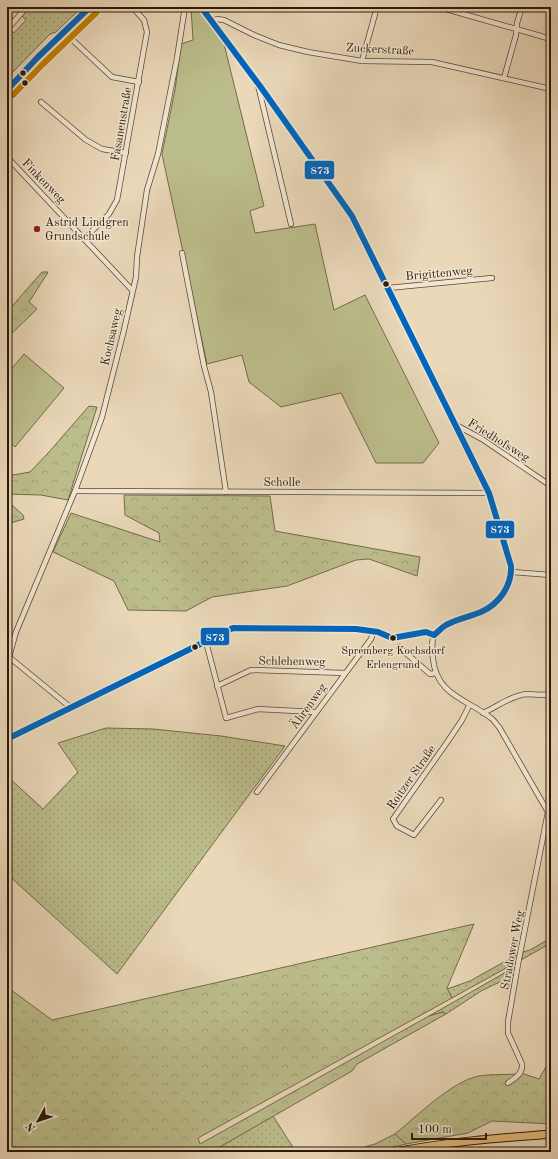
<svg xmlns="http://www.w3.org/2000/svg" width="558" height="1159" font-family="'Old Standard TT',serif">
  <defs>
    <pattern id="grass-dots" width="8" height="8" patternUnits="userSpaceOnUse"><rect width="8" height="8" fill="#bcbd8c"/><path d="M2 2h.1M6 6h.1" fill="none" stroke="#a2a277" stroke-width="1.8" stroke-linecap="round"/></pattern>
    <pattern id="forest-crowns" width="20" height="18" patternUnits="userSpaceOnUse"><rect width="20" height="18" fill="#bcbd8c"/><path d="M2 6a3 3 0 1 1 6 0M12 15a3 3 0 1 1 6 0" fill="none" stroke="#a2a277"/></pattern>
  </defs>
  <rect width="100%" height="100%" fill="#ead8b9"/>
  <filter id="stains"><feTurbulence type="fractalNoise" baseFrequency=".005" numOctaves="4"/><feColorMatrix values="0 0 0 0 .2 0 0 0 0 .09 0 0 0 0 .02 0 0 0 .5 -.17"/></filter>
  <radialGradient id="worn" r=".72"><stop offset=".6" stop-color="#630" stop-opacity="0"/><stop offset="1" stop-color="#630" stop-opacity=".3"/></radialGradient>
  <g fill="url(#grass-dots)" stroke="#746a4a">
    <path d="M7,7H82L56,32L50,34L7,78V26L14,33L26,20L16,10L8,13L7,12Z"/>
    <path d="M106,728L153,729L221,736L285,746L117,974L7,874V776L43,809L78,772L58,743Z"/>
    <path d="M551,938V943L521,960L523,952L530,950Z"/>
    <path d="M518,954L517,962L452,998L447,989L470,981Z"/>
    <path d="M515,967L514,975L481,991L446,1014L443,1012L429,1016Z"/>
    <path d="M273,1116L296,1152H211Z"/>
    <path d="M395,1134L406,1144L372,1152H347L375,1144Z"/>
  </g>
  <g fill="url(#forest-crowns)" stroke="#746a4a">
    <path d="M42,272H48L47,274L29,302L37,309L7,338V312Z"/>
    <path d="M89,406L97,407L68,500L41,495L7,494V476L30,472L49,452Z"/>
    <path d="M124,495L270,496L275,531L420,557L417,576L369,559L356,560L287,586L212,597L186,611L128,610L114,581L53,552L71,513L160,542L159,533L125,515Z"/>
    <path d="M13,506L23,515L24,519L7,524V508Z"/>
    <path d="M474,924L447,988L452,998L198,1138L200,1144L429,1016L443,1012L446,1014L357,1064L352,1071L211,1152H7V987L52,1020Z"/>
    <path d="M551,1058V1124L492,1121L468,1133L406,1144L395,1134C416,1117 452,1081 479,1076C490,1074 504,1075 516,1074L518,1072L539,1079Z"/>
  </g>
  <g fill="#bcbd8c" stroke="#746a4a">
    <path d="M191,7H197L224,44L264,206L250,211L255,233L315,224L334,310L365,295L439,443L423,463H376L341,393L281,407L249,382L242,355L207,364L162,154L175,90L181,44L193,40Z"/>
    <path d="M24,354L64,388L15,447L7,440V374Z"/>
  </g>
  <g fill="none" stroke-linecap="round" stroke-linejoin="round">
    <g stroke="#5b4834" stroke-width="6">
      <g id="street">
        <path d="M201,7L260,86L352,216L489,493L511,566C514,583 501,600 487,609C474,616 459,618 446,625C442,627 438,632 434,635"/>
        <path d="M439,7L551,39"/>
        <path d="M7,21L11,25L25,9"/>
        <path d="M211,21L217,19L224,20L254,35L279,45L308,52L362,61L432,62L551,89"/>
        <path d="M64,32L112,77L139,82"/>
        <path d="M362,61L377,7"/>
        <path d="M504,78L516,35L517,23L522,7"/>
        <path d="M258,85L291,224"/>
        <path d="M41,102L86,140L102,149L126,153"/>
        <path d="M7,157L132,290"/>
        <path d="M85,238L109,214L117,200L147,32L144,20L132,7"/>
        <path d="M182,253L204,366L211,392L226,492"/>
        <path d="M388,288L492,278"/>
        <path d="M456,425L482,439L551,486"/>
        <path d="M75,491L489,493"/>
        <path d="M512,572L551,575"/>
        <path d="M434,635C431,643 432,651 433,659C437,696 467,699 491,718C494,720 496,724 499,727L548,812H551"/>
        <path d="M206,642L226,718L258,709L316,712"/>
        <path d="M399,647L430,674L436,673"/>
        <path d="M217,686L251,670L345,673"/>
        <path d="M70,707L9,657L16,632L75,491L102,417L124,330L136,277L137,257L147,190L158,154L177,58L185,7"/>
        <path d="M483,713C497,707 510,696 526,694C535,694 542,696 551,694"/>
        <path d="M7,739L70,707L233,628L356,629L378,632L392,638L426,632L434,635"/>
        <path d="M257,792L371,639L374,631"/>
        <path d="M441,800L414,835L397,826L393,819L448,741L462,720L469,706"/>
        <path d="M508,1083C515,1078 523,1074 522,1064L508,1033V1022L518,964L548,812"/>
      </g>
    </g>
    <g stroke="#2b1808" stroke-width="8">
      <path id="secondary" d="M7,90L37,58L90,7"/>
    </g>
    <g stroke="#2b1808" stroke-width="9">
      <path id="primary" d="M395,1152C446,1142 499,1138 551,1134"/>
    </g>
    <use href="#street" stroke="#f1e6d2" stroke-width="4.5"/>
    <use href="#secondary" stroke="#f1e6d2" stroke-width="6"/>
    <use href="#primary" stroke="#e5bc7c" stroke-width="7"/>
    <g stroke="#f1e6d2" stroke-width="9">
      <g id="bus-1">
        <path d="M7,90L37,58L90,7"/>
        <path d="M7,739L233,628L356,629L378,632L392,638L426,632L434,635C438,632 441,628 446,625C457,619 469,617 481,612C499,604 512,586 511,566L489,493L352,216L260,86L201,7"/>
      </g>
    </g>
    <g stroke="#f1e6d2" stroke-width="9">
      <path id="bus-2" d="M13,95L43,64L96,13"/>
    </g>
    <use href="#bus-1" stroke="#0065bd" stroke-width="6"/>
    <use href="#bus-2" stroke="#c48202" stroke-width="6"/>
  </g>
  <g fill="#2b1808" stroke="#f1e6d2" stroke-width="1.5">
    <circle cx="23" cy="73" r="3.5"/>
    <circle cx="25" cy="83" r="3.5"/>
    <circle cx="386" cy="284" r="3.5"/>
    <circle cx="393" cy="638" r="3.5"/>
    <circle cx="195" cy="647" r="3.5"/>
  </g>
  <circle fill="#8f2418" stroke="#f1e6d2" stroke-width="1.5" cx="37" cy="229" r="4"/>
  <g text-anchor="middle" stroke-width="3" stroke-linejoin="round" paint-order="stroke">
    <g font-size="11" fill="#2b1808" stroke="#f1e6d2">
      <text x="393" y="654">Spremberg Kochsdorf<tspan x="393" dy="14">Erlengrund</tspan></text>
    </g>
    <g font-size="12" fill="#2b1808" stroke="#f1e6d2">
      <text transform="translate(380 49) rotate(3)" y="4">Zuckerstraße</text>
      <text transform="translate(121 124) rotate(-80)" y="4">Fasanenstraße</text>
      <text transform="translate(44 181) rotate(46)" y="4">Finkenweg</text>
      <text transform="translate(439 273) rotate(-5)" y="4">Brigittenweg</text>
      <text transform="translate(111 337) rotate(-77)" y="4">Kochsaweg</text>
      <text transform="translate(499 440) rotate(32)" y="4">Friedhofsweg</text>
      <text x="282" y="486">Scholle</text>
      <text transform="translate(292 661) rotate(1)" y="4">Schlehenweg</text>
      <text transform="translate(308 706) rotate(-54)" y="4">Ährenweg</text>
      <text transform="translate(411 777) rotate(-55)" y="4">Roitzer Straße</text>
      <text transform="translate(512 950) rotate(-79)" y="4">Stradower Weg</text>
    </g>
    <g font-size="12" fill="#2b1808" stroke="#f1e6d2" text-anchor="start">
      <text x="45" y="226">Astrid Lindgren<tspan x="45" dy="14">Grundschule</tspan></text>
    </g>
  </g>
  <g stroke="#f1e6d2" stroke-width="1.5">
    <rect x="304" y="160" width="31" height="20" rx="4" fill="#0065bd"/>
    <rect x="485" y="520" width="30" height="19" rx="4" fill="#0065bd"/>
    <rect x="200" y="627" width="30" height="19" rx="4" fill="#0065bd"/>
  </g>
  <g font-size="11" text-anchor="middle" font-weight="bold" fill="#fff">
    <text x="320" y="174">873</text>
    <text x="500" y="533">873</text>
    <text x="215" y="641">873</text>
  </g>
  <rect width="558" height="1159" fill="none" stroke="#ead8b9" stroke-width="24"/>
  <rect x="8" y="8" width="542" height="1143" fill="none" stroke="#2b1808" stroke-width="2"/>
  <rect x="12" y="12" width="534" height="1135" fill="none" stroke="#2b1808"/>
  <g transform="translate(38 1121) rotate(230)" stroke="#f1e6d2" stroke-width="3" paint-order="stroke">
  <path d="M0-3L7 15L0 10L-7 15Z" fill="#2b1808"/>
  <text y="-6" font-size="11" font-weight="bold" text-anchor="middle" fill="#2b1808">N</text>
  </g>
  <path d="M412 1133v6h74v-6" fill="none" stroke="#2b1808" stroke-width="2"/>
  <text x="418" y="1133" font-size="12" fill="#2b1808" stroke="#f1e6d2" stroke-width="3" paint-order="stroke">100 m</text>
  <rect width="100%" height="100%" filter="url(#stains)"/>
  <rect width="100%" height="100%" fill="url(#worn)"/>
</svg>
